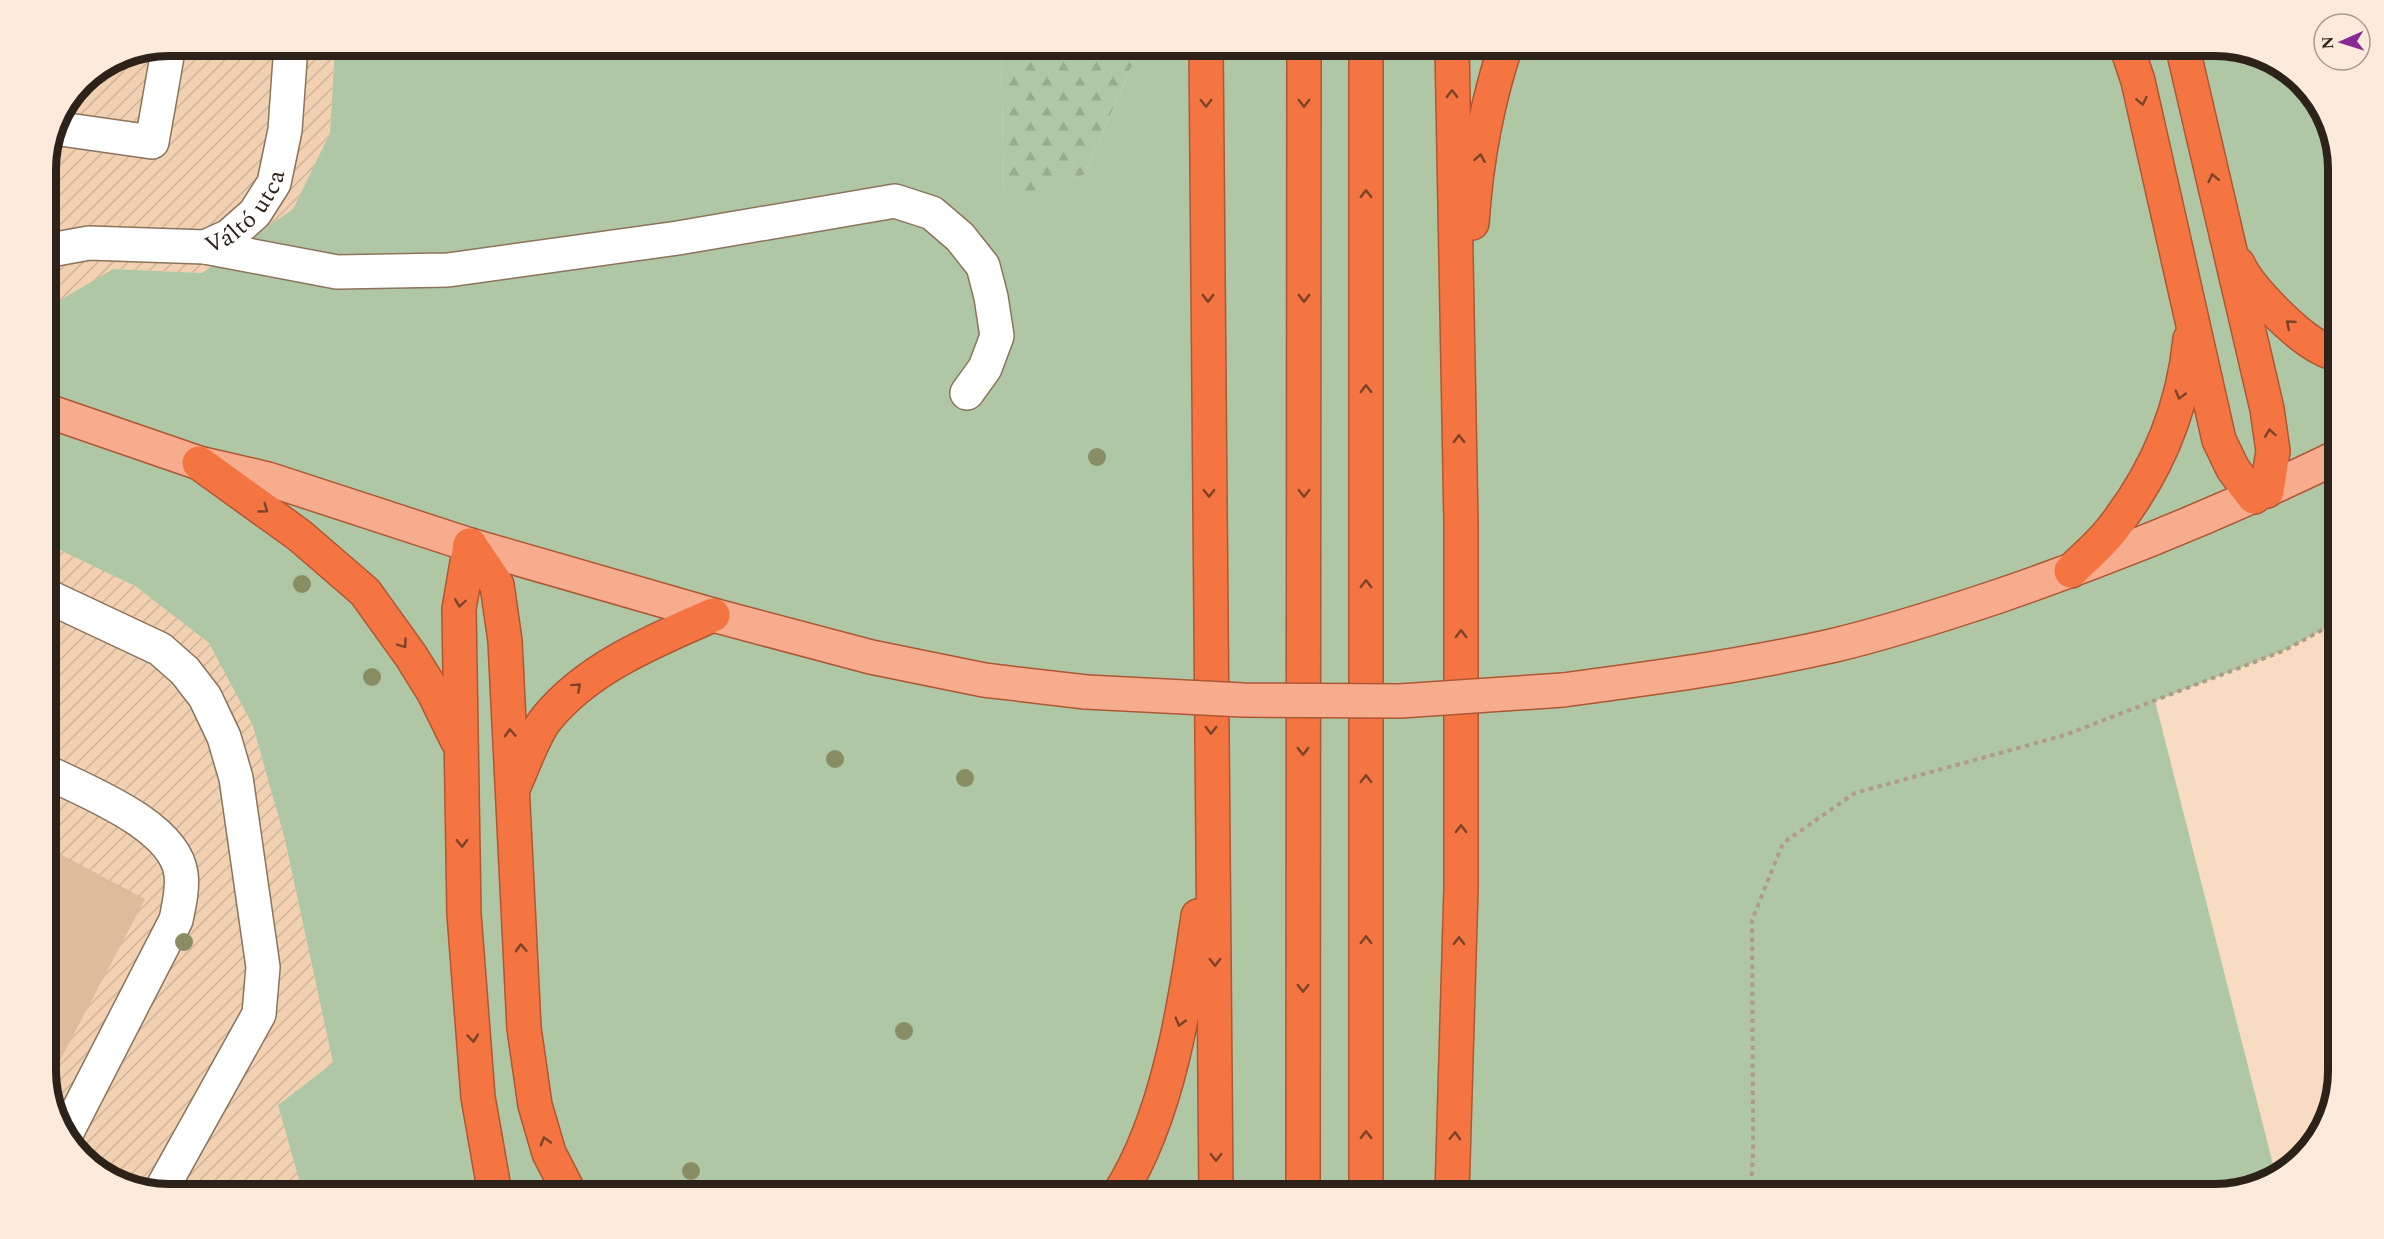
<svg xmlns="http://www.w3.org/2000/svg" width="2384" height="1239" font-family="Spectral,serif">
  <defs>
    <pattern id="industrial-furrows" width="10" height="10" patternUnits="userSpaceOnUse" patternTransform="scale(1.5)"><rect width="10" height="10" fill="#f2d1b2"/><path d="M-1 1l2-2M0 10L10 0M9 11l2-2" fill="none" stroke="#d0b398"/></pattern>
    <pattern id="forest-firs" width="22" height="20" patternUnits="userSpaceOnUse" patternTransform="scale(1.5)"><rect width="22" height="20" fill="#b0c7a5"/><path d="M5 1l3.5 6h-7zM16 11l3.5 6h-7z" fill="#98ab8d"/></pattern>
  </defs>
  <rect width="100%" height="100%" fill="#f8dcc2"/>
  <g fill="url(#industrial-furrows)">
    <path d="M168,45H335L330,133L293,209L202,273L114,269L45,309V161L58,114L81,81L121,54Z"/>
    <path d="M45,543L135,586L209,643L253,726L285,840L333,1064L278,1105L303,1194H168L113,1181L66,1139L45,1079Z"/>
  </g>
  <path fill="#b0c7a5" d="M335,45H1001L1004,200L1084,175L1141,45H2216L2271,58L2318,100L2339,161V621L2283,651L2155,701L2276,1176L2216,1194H303L278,1105L333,1063L285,840L253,726L209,643L135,586L45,543V309L113,269L202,273L293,209L330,133Z"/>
  <path fill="url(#forest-firs)" d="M1001,45H1141L1084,175L1004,201Z"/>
  <g fill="#debc9b">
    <path d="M101,68L98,81L64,121L58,114L81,81Z"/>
    <path d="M45,846L145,899L47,1085L45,1079Z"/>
  </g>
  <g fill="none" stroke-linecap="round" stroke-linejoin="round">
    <g stroke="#8b735c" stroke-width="36">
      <g id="minor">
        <path d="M54,128L152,142L169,45"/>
        <path d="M205,247L337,272L448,270L678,238L895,201L932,213L960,237L983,266L991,297L997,336L985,368L967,393"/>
        <path id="s1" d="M45,251L89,243L205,247L229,236L255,213L274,183L285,130L291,45"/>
        <path d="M45,595L160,649L185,671L205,697L224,737L236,778L263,967L259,1014L160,1192"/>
        <path d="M45,771C85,791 175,825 181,874C183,889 179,905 176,920L65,1136"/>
      </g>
    </g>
    <g stroke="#ae5734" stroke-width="36">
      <g id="major">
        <path d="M45,410L199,463L268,479L470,545L713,615L871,657L984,680L1086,692"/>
        <path d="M1563,690C1653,678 1742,666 1831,646C1887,633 1942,615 1996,597C2113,557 2228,510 2339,456"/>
      </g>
    </g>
    <g stroke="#ae5734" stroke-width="36">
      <g id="highway">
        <path d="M1206,45L1216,1194"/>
        <path d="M1452,45L1461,524V888L1452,1194"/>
        <path d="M2126,45L2138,81L2219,440L2233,469L2254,497"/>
        <path d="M2182,45L2267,409L2273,451L2267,491"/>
        <path d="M1472,223C1476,163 1487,102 1506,45"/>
        <path d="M2238,264C2249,289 2297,336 2321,348C2326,351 2333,353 2339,355"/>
        <path d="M199,463L299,535L365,592L411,656L434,693L457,740"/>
        <path d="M470,545L497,585L505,641L524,1028L535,1105L549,1153L570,1194"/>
        <path d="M470,545L459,609L464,914L478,1097L495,1194"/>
        <path d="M2071,571C2085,557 2101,544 2113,528C2157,472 2183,410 2190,339"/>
        <path d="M515,784C523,766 535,732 547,718C589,667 654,641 713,615"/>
        <path d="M1119,1194C1168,1117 1185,1006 1198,916"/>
        <path d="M1303,1194L1304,45"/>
        <path d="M1366,1194V45"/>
      </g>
    </g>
    <path stroke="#b09b87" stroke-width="4" stroke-dasharray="4.5 4.5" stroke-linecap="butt" d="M1751,1194L1753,1149L1752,920L1783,843L1855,793L2065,735L2283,651L2339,621"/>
    <use href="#minor" stroke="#fff" stroke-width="33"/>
    <use href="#major" stroke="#f8ac8e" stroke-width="33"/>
    <use href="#highway" stroke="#f47442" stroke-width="33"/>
    <g stroke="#ae5734" stroke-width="36" stroke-linecap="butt">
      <path id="major-bridge" d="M1086,692L1243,700L1400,701L1563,690"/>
    </g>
    <use href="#major-bridge" stroke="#f8ac8e" stroke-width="33"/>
  </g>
  <g fill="#888d64">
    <circle cx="1097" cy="457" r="9"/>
    <circle cx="302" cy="584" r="9"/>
    <circle cx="372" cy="677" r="9"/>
    <circle cx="835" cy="759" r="9"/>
    <circle cx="965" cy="778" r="9"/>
    <circle cx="184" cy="942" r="9"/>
    <circle cx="904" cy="1031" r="9"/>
    <circle cx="691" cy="1171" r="9"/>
  </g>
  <defs><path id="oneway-chevron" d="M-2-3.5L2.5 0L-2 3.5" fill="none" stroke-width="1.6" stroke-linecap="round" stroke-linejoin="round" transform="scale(1.5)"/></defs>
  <g stroke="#7c4329">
    <use href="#oneway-chevron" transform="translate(1452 94) rotate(-91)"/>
    <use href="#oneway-chevron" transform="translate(2142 101) rotate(77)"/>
    <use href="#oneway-chevron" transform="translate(1206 103) rotate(90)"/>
    <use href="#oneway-chevron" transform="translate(1304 103) rotate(90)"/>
    <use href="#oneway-chevron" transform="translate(1480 158) rotate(-80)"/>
    <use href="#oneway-chevron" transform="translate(2213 178) rotate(-103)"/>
    <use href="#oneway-chevron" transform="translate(1366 194) rotate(-90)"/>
    <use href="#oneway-chevron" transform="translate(1208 298) rotate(90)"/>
    <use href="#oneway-chevron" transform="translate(1304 298) rotate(90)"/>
    <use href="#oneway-chevron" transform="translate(2290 324) rotate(-139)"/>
    <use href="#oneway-chevron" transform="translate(1366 389) rotate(-90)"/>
    <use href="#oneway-chevron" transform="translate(2180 395) rotate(106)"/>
    <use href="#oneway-chevron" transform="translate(2270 433) rotate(-98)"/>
    <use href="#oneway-chevron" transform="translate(1459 439) rotate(-91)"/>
    <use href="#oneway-chevron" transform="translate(1209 493) rotate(90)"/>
    <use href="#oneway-chevron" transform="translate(1304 493) rotate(90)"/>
    <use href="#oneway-chevron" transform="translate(264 509) rotate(36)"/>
    <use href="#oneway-chevron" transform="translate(1366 584) rotate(-90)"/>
    <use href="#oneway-chevron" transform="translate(460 603) rotate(98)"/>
    <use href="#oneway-chevron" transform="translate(1461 634) rotate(-90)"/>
    <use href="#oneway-chevron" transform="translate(403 644) rotate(54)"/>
    <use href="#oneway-chevron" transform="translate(577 687) rotate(-42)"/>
    <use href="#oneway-chevron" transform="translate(1211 730) rotate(90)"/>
    <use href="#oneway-chevron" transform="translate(510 733) rotate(-93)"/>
    <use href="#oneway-chevron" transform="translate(1303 751) rotate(90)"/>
    <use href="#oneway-chevron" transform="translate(1366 779) rotate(-90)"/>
    <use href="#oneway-chevron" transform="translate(1461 829) rotate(-90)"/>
    <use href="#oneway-chevron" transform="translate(462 843) rotate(89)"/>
    <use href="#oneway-chevron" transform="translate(1366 940) rotate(-90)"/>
    <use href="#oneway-chevron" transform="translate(1459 941) rotate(-89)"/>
    <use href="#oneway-chevron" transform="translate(521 948) rotate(-93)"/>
    <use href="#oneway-chevron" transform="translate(1215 962) rotate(89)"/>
    <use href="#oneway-chevron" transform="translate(1303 988) rotate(90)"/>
    <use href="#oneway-chevron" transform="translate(1180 1022) rotate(105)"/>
    <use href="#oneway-chevron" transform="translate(473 1038) rotate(85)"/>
    <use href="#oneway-chevron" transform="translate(1366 1135) rotate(-90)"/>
    <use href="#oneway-chevron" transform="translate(1455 1136) rotate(-88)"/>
    <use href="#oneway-chevron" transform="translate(545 1141) rotate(-106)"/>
    <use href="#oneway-chevron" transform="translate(1216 1157) rotate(90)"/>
  </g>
  <g text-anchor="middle" stroke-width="6" stroke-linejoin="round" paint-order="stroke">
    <g font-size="24" fill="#2c2219" stroke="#fcebdc">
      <text dy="8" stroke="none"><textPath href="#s1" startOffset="216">Váltó utca</textPath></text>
    </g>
  </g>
  <path d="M0 0H2384V1239H0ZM169 56H2215A113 113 0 0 1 2328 169V1071A113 113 0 0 1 2215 1184H169A113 113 0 0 1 56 1071V169A113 113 0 0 1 169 56Z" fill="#fcebdc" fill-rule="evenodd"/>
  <path fill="none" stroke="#2c2219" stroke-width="8" d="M169 56H2215A113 113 0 0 1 2328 169V1071A113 113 0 0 1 2215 1184H169A113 113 0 0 1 56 1071V169A113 113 0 0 1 169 56Z"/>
  <g transform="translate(2342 42) rotate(267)"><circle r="28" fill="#fcebdc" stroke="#a99b8e" stroke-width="1.5"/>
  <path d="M0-4.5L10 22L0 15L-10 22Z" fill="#892992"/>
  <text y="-9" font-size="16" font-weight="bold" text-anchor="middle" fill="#2c2219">N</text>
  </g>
</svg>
